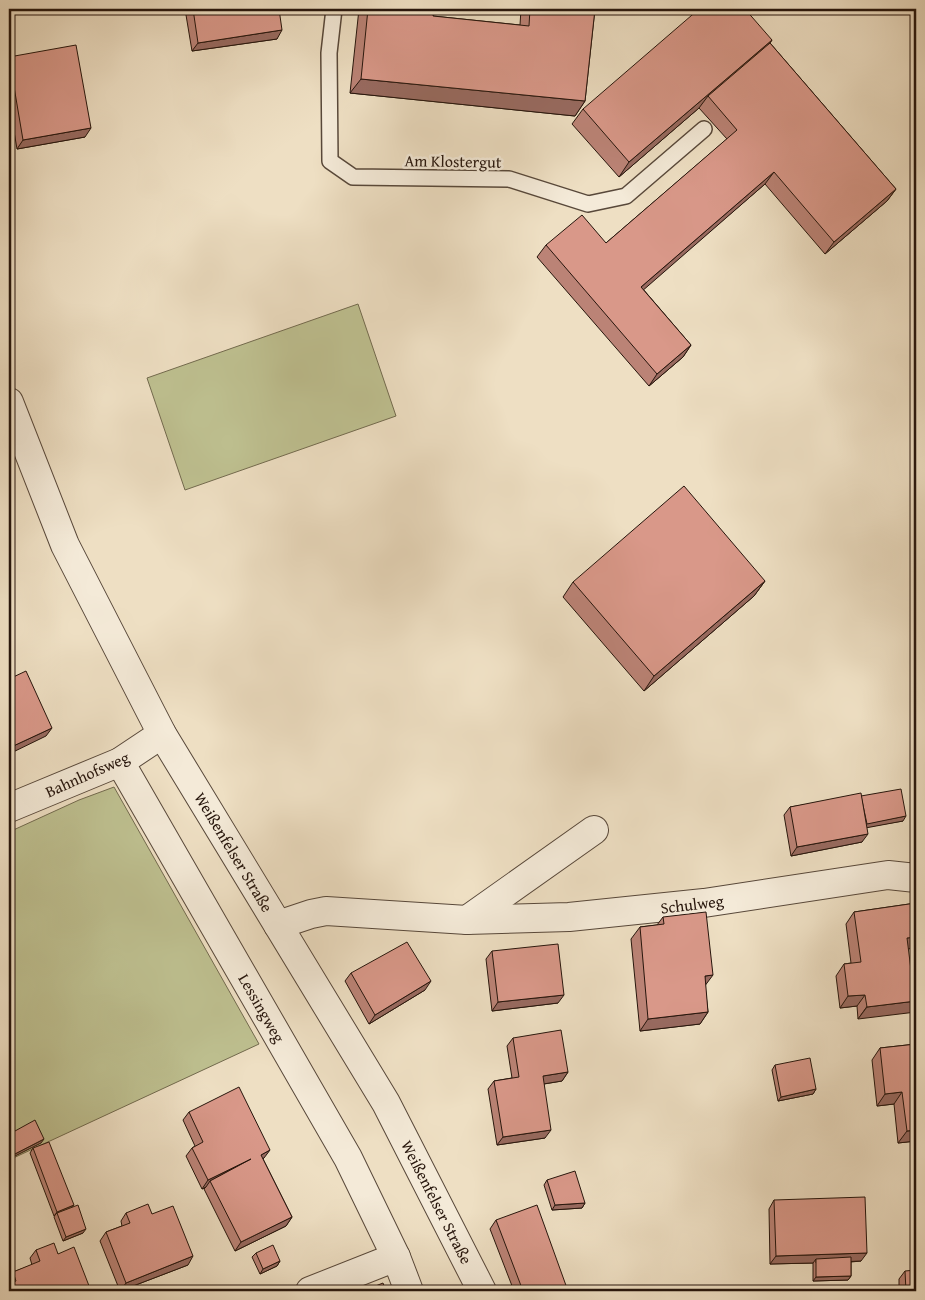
<svg xmlns="http://www.w3.org/2000/svg" width="925" height="1300" font-family="'Gentium Book Plus',serif">
  <rect width="100%" height="100%" fill="#eedfc3"/>
  <filter id="stains"><feTurbulence type="fractalNoise" baseFrequency=".004" numOctaves="4"/><feColorMatrix values="0 0 0 0 .2 0 0 0 0 .09 0 0 0 0 .02 0 0 0 .5 -.17"/></filter>
  <radialGradient id="worn" r=".72"><stop offset=".6" stop-color="#630" stop-opacity="0"/><stop offset="1" stop-color="#630" stop-opacity=".3"/></radialGradient>
  <g fill="#bec090" stroke="#726a4e">
    <path d="M358,304L396,416L185,490L147,378Z"/>
    <path d="M114,787L259,1044L9,1160V832L79,800Z"/>
  </g>
  <g fill="none" stroke-linecap="round" stroke-linejoin="round">
    <g stroke="#58483a" stroke-width="18">
      <path id="service" d="M334,9L329,53L330,161L353,177L509,179L588,204L626,196L704,129"/>
    </g>
    <g stroke="#58483a" stroke-width="30">
      <g id="minor">
        <path d="M120,762L348,1158L396,1257L310,1291"/>
        <path d="M9,808L120,762L162,734"/>
        <path d="M467,920L594,830"/>
        <path d="M278,925L311,914L326,911L467,920L569,917L704,903L888,875L916,878"/>
        <path d="M396,1257L409,1291"/>
      </g>
    </g>
    <g stroke="#58483a" stroke-width="30">
      <path id="tertiary" d="M9,402L65,545L162,734L386,1103L482,1291"/>
    </g>
    <use href="#service" stroke="#f4ead8" stroke-width="15"/>
    <use href="#minor" stroke="#f4ead8" stroke-width="28"/>
    <use href="#tertiary" stroke="#f4ead8" stroke-width="28"/>
  </g>
  <g fill="#bb8376" stroke="#26150c">
    <path d="M185,9H279L277,39L192,51Z"/>
    <path d="M359,9H434L433,16L520,25L521,9H595L585,101L575,116L350,93Z"/>
    <path d="M772,40L770,43L896,189L887,201L825,254L765,184L643,289L691,345L683,357L649,386L537,257L546,245L606,243L727,139L699,108L619,177L572,124L583,109Z"/>
    <path d="M9,59L85,137L17,149L9,102Z"/>
    <path d="M765,581L754,596L644,691L563,597L573,582Z"/>
    <path d="M861,796L903,821L867,827L862,842L791,856L784,815L790,807Z"/>
    <path d="M916,903V946L914,948L908,949L858,1019L857,1006L840,1008L836,976L844,964L851,963L846,924L854,912Z"/>
    <path d="M663,917L705,986L708,1012L700,1024L640,1031L631,939L640,927L657,925Z"/>
    <path d="M492,951L558,1003L492,1011L486,959Z"/>
    <path d="M351,973L425,990L369,1024L345,981Z"/>
    <path d="M513,1038L568,1072L562,1081L544,1084L545,1138L497,1145L488,1089L494,1081L512,1078L507,1046Z"/>
    <path d="M916,1044V1141L898,1143L894,1104L877,1106L872,1060L880,1048Z"/>
    <path d="M775,1065L816,1089L813,1094L778,1101L772,1070Z"/>
    <path d="M189,1112L264,1158L263,1159L292,1217L286,1226L235,1251L204,1189L206,1187L202,1189L186,1156L192,1148L195,1146L183,1120Z"/>
    <path d="M33,1148L72,1208L83,1233L63,1241L54,1217L55,1215L54,1216L30,1153Z"/>
    <path d="M916,1179V1214L912,1186Z"/>
    <path d="M547,1180L585,1203L582,1208L552,1210L544,1185Z"/>
    <path d="M774,1200L861,1261L851,1262V1276L848,1280L813,1281V1263L770,1264L769,1209Z"/>
    <path d="M126,1213L152,1214L188,1265L120,1291L100,1241L106,1232L122,1226L121,1221Z"/>
    <path d="M496,1220L568,1291H514L490,1229Z"/>
    <path d="M36,1250L58,1254L9,1291V1278L13,1272L32,1265L30,1258Z"/>
    <path d="M256,1253L280,1261L277,1266L260,1274L252,1257Z"/>
    <path d="M905,1271L916,1291H899V1279Z"/>
  </g>
  <g fill="#986a60" stroke="#26150c">
    <path d="M282,30L277,39L192,51L198,43Z"/>
    <path d="M772,40L761,55L708,96L699,108L619,177L629,162Z"/>
    <path d="M361,79L585,101L575,116L350,93Z"/>
    <path d="M91,128L85,137L17,149L23,140Z"/>
    <path d="M774,172L765,184L633,299L641,287Z"/>
    <path d="M896,189L887,201L825,254L834,242Z"/>
    <path d="M691,345L683,357L649,386L657,374Z"/>
    <path d="M765,581L754,596L644,691L654,676Z"/>
    <path d="M52,728L46,736L9,754V748Z"/>
    <path d="M906,816L903,821L860,829L863,824Z"/>
    <path d="M868,834L862,842L791,856L797,847Z"/>
    <path d="M916,937V946L914,948L898,950L907,938Z"/>
    <path d="M713,975L704,987L705,976Z"/>
    <path d="M431,981L425,990L369,1024L375,1015Z"/>
    <path d="M564,995L558,1003L492,1011L498,1002Z"/>
    <path d="M865,995L857,1006L840,1008L848,996Z"/>
    <path d="M916,1001V1012L858,1019L867,1007Z"/>
    <path d="M708,1012L700,1024L640,1031L648,1019Z"/>
    <path d="M568,1072L562,1081L537,1085L543,1076Z"/>
    <path d="M816,1089L813,1094L778,1101L781,1097Z"/>
    <path d="M902,1092L894,1104L877,1106L885,1094Z"/>
    <path d="M551,1130L545,1138L497,1145L503,1137Z"/>
    <path d="M916,1130V1141L898,1143L907,1131Z"/>
    <path d="M44,1139L41,1143L9,1159V1157Z"/>
    <path d="M270,1150L264,1158L255,1163L261,1155Z"/>
    <path d="M251,1159L210,1181L206,1187L202,1189L208,1180Z"/>
    <path d="M585,1203L582,1208L552,1210L555,1205Z"/>
    <path d="M74,1205L71,1209L57,1213L54,1216L57,1212Z"/>
    <path d="M292,1217L286,1226L235,1251L241,1242Z"/>
    <path d="M86,1229L83,1233L63,1241L66,1237Z"/>
    <path d="M867,1253L861,1261L816,1263V1259L813,1263L770,1264L776,1256Z"/>
    <path d="M193,1256L188,1265L120,1291L126,1283Z"/>
    <path d="M280,1261L277,1266L260,1274L263,1269Z"/>
    <path d="M851,1276L848,1280L813,1281L816,1277Z"/>
  </g>
  <g fill="#d99889" stroke="#26150c">
    <path d="M193,9H279L282,30L198,43Z"/>
    <path d="M368,9H434L433,16L529,26L530,9H595L585,101L361,79Z"/>
    <path d="M699,9H745L772,40L629,162L583,109Z"/>
    <path d="M770,43L896,189L834,242L774,172L641,287L691,345L657,374L546,245L582,215L606,243L737,130L708,96Z"/>
    <path d="M76,45L91,128L23,140L9,57Z"/>
    <path d="M684,486L765,581L654,676L573,582Z"/>
    <path d="M26,671L52,728L9,748V679Z"/>
    <path d="M901,789L906,816L867,824L861,796Z"/>
    <path d="M861,793L868,834L797,847L790,807Z"/>
    <path d="M916,903V937L907,938L911,970H916V1001L867,1007L865,995L848,996L844,964L861,962L854,912Z"/>
    <path d="M706,912L713,975L705,976L708,1012L648,1019L640,927L664,924L663,917Z"/>
    <path d="M407,942L431,981L375,1015L351,973Z"/>
    <path d="M558,944L564,995L498,1002L492,951Z"/>
    <path d="M561,1030L568,1072L543,1076L551,1130L503,1137L494,1081L519,1077L513,1038Z"/>
    <path d="M916,1044V1130L907,1131L902,1092L885,1094L880,1048Z"/>
    <path d="M810,1058L816,1089L781,1097L775,1065Z"/>
    <path d="M239,1087L270,1150L261,1155L292,1217L241,1242L210,1181L251,1159L208,1180L192,1148L203,1142L189,1112Z"/>
    <path d="M35,1120L44,1139L9,1157V1128L13,1126L15,1131Z"/>
    <path d="M49,1142L74,1205L57,1212L33,1148Z"/>
    <path d="M575,1171L585,1203L555,1205L547,1180Z"/>
    <path d="M865,1197L867,1253L776,1256L774,1200Z"/>
    <path d="M148,1204L152,1214L173,1206L193,1256L126,1283L106,1232L130,1223L126,1213Z"/>
    <path d="M78,1205L86,1229L66,1237L57,1213Z"/>
    <path d="M537,1205L568,1291H523L496,1220Z"/>
    <path d="M54,1243L58,1254L74,1247L91,1291H9V1284L16,1281L13,1272L40,1261L36,1250Z"/>
    <path d="M273,1245L280,1261L263,1269L256,1253Z"/>
    <path d="M851,1257V1276L816,1277V1259Z"/>
    <path d="M916,1270V1291H906L905,1271Z"/>
    <path d="M383,1283L386,1291H363Z"/>
  </g>
  <g text-anchor="middle" stroke-width="5" stroke-linejoin="round" paint-order="stroke">
    <g font-size="16" fill="#26150c" stroke="#f4ead8">
      <text transform="translate(453 161) rotate(1)" y="6">Am Klostergut</text>
      <text transform="translate(87 774) rotate(-24)" y="6">Bahnhofsweg</text>
      <text transform="translate(234 852) rotate(59)" y="6">Weißenfelser Straße</text>
      <text transform="translate(692 904) rotate(-7)" y="6">Schulweg</text>
      <text transform="translate(262 1008) rotate(60)" y="6">Lessingweg</text>
      <text transform="translate(437 1202) rotate(63)" y="6">Weißenfelser Straße</text>
    </g>
  </g>
  <rect width="925" height="1300" fill="none" stroke="#eedfc3" stroke-width="30"/>
  <rect x="10" y="10" width="905" height="1280" fill="none" stroke="#26150c" stroke-width="2.5"/>
  <rect x="15" y="15" width="895" height="1270" fill="none" stroke="#26150c"/>
  <rect width="100%" height="100%" filter="url(#stains)"/>
  <rect width="100%" height="100%" fill="url(#worn)"/>
</svg>
